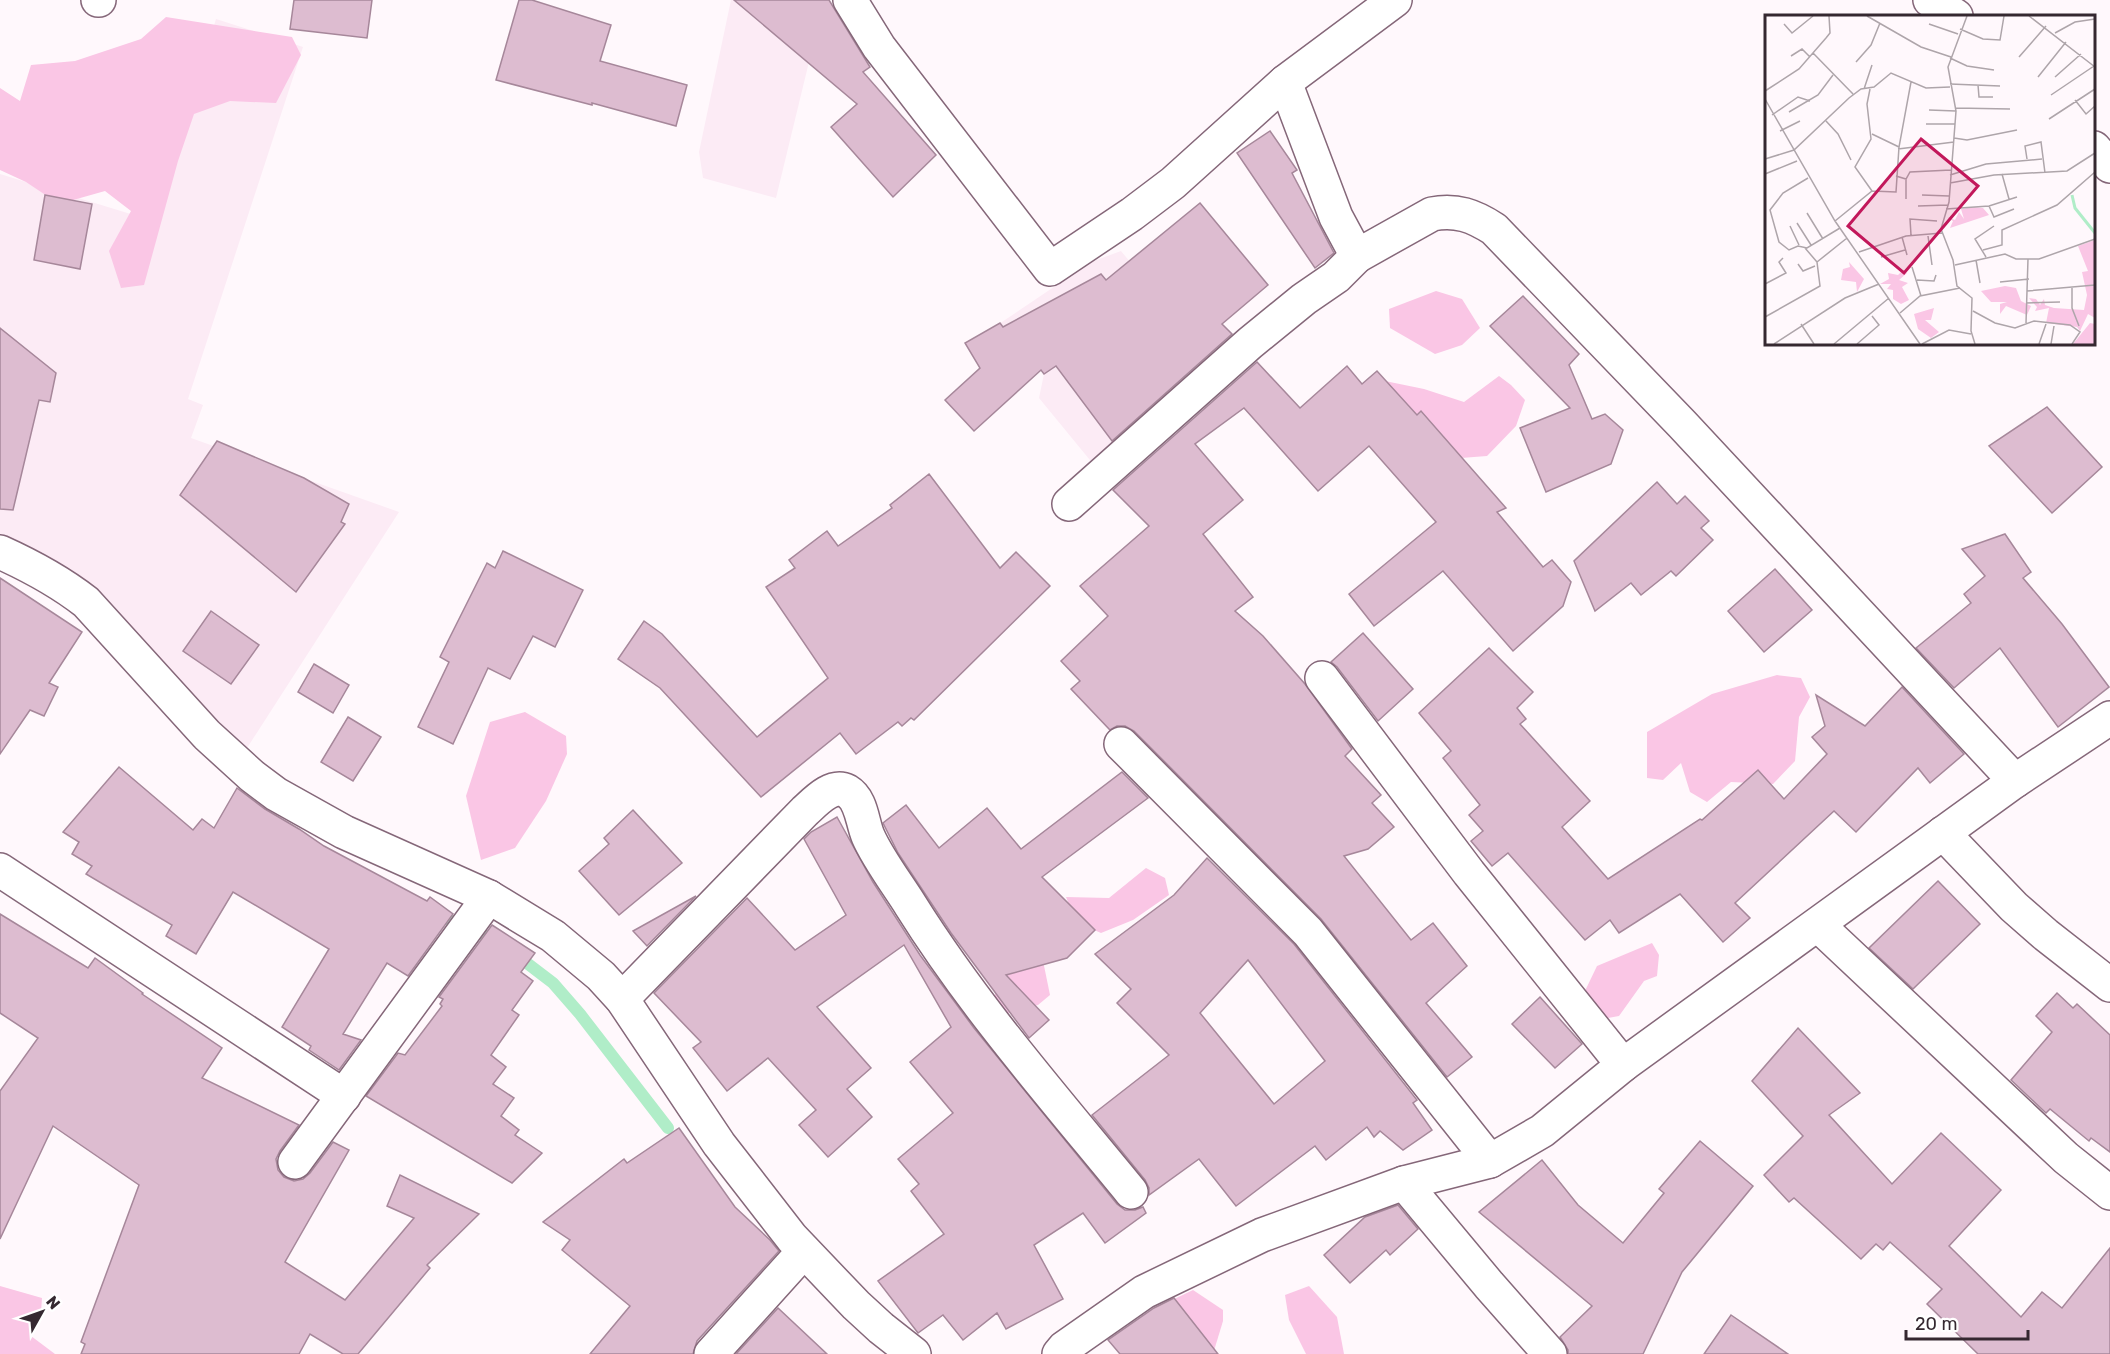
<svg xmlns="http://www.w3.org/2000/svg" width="2110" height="1354" font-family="Rubik,sans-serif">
  <rect width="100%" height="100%" fill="#fff8fc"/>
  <g fill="#fcebf5">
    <path d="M731,0H824L776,198L703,178L699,152Z"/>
    <path d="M216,19L303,47L188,399L203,405L191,438L399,512L247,748L182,702L123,644L0,556V174L147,219L196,86Z"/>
    <path d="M1121,251L1169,309L1213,358L1094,465L1039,398L1044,374L1008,325L990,330L1091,262Z"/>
  </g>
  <g fill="#fac6e5">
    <path d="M166,17L292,37L301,55L276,103L230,101L194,114L178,161L144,285L121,288L109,251L131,211L105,191L59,204L26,182L0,170V88L20,101L31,65L75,61L141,39Z"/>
    <path d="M1436,291L1462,299L1480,328L1462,345L1435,354L1390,328L1389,309Z"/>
    <path d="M1499,376L1511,385L1525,400L1516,426L1487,456L1461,458L1402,416L1385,381L1424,389L1464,402Z"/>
    <path d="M1777,675L1801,678L1810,697L1799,717L1795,761L1773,784L1731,782L1707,802L1690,792L1681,763L1663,780L1647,778V732L1712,694Z"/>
    <path d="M525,712L566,736L567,754L546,801L515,848L481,860L466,796L490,722Z"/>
    <path d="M1146,868L1165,878L1169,895L1133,920L1101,933L1076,922L1066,897L1109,898Z"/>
    <path d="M1652,943L1659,955L1657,976L1644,981L1619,1016L1597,1020L1584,993L1597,966Z"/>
    <path d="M1041,951L1050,995L1038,1005L1001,1015L995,999V969Z"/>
    <path d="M0,1286L42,1298L41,1312L31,1336L55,1354H0Z"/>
    <path d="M1309,1286L1337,1317L1344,1354H1306L1289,1320L1285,1295Z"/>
    <path d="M1193,1290L1223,1310V1321L1213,1354L1166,1303Z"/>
  </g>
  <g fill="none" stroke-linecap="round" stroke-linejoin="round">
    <g stroke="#b0edc8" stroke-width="12">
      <path d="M449,920L482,934L498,944"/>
      <path d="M515,954L553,983L580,1014L668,1128"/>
    </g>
  </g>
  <g fill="#ddbcd0" stroke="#a6879a" stroke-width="1.5" fill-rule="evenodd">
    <path d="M294,0H372L367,38L290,29Z"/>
    <path d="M519,0H532L611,25L600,61L687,85L676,126L592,103V105L496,80Z"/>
    <path d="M734,0H829L870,67L863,72L936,155L893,197L831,127L857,104Z"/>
    <path d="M1270,131L1297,170L1292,173L1334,253L1315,268L1237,153Z"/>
    <path d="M45,195L92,204L80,269L34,260Z"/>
    <path d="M1200,203L1268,285L1222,324L1232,334L1112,441L1056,366L1044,374L1041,370L974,431L945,400L980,368L965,343L1000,323L1003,327L1101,274L1106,280Z"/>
    <path d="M1523,296L1579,354L1569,365L1592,419L1605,414L1623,430L1611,464L1546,492L1520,428L1570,408L1490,326Z"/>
    <path d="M0,328L56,373L50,402L39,400L13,510L0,509Z"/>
    <path d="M1257,362L1300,408L1347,366L1362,384L1377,371L1417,415L1421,411L1506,508L1497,512L1543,567L1552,560L1571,582L1563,606L1513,651L1443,571L1374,626L1349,594L1436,522L1369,446L1318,491L1244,408L1195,444L1243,500L1203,534L1253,597L1235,611L1263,636L1305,684L1352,749L1345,756L1381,795L1372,803L1394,827L1368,849L1344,856L1411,940L1433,923L1467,966L1426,1003L1472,1057L1447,1077L1321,919L1134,731L1125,726H1117L1110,730L1071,689L1080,681L1061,661L1108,616L1080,586L1149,526L1113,490Z"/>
    <path d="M2047,407L2102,467L2052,513L1989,446Z"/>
    <path d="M217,441L304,478L349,504L341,522L345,524L296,592L180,495Z"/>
    <path d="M929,474L1000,568L1016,552L1050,586L914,720L911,718L902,726L898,722L856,754L840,733L761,797L660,688L618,659L644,621L662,634L757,737L828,678L766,587L795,568L789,560L827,531L838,546L892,508L890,505Z"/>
    <path d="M1657,482L1677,504L1685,496L1709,521L1701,528L1713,540L1676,576L1671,571L1641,595L1631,583L1595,611L1574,561Z"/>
    <path d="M2005,534L2031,572L2023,578L2062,624L2109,687L2058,727L2000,648L1954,688L1916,648L1971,603L1964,594L1985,576L1962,549Z"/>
    <path d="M503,551L583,590L555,647L533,636L510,679L488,668L453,744L418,727L449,662L440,657L487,563L495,568Z"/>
    <path d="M1775,569L1812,610L1764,652L1728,611Z"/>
    <path d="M0,578L82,632L49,683L58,687L44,716L30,710L0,754Z"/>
    <path d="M211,611L259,645L231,684L183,651Z"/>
    <path d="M1363,633L1413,689L1378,721L1337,667L1331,662Z"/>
    <path d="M1489,648L1533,692L1517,708L1526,719L1520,724L1590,801L1562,827L1608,879L1700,819L1702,820L1758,770L1784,799L1827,754L1812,737L1825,726L1816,695L1865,726L1902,687L1964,754L1930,783L1918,768L1856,832L1834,811L1735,903L1750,918L1723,942L1680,894L1619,933L1610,920L1585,940L1508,853L1492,866L1471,841L1483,831L1469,815L1480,805L1443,758L1451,751L1419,713Z"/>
    <path d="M314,664L349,685L333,713L298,692Z"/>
    <path d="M348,717L381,737L353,781L321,762Z"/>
    <path d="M119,767L193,830L202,819L214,828L237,788L265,809L299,829L324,846L427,901L430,897L453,914L408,976L387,963L343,1034L361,1040L339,1070L309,1050L311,1046L282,1027L329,949L233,892L196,954L166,936L172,925L86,874L92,866L72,854L79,842L63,832Z"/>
    <path d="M1122,772L1148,798L1042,877L1095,930L1067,958L1006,975L1049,1020L1029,1038L951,933L898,853L883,823L906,805L939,848L987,808L1021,849Z"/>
    <path d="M633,810L682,863L619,915L579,871L609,844L604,838Z"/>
    <path d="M837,817L873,882L920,955L974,1028L1117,1204L1125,1210H1135L1143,1207L1146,1213L1105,1243L1083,1213L1034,1245L1063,1299L1006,1329L997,1313L963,1340L943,1315L918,1333L878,1281L944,1234L911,1191L919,1184L898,1159L953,1113L910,1062L951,1027L904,945L817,1007L871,1068L847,1089L872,1117L828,1157L799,1125L816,1110L768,1058L727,1091L693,1048L701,1042L654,993L747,898L795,950L846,915L804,839L811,832Z"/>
    <path d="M1207,858L1294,944L1417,1100L1413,1103L1432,1130L1403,1150L1380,1131L1374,1137L1367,1127L1326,1160L1315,1146L1236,1206L1199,1159L1149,1195V1188L1145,1180L1092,1115L1169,1055L1117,1003L1131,989L1095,954L1174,895ZM1248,960L1325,1061L1274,1104L1200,1013Z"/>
    <path d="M1938,881L1980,924L1913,989L1869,948Z"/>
    <path d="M696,896L647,946L633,931Z"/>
    <path d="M0,914L88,968L95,958L143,993L142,994L222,1048L202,1078L299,1125L280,1151L276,1159L278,1170L284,1177L294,1181L303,1179L310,1173L333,1142L349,1150L285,1262L345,1300L414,1218L387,1206L400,1175L479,1214L427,1265L430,1268L358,1354H343L310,1334L299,1354H81L85,1344L81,1342L139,1185L53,1126L0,1239V1091L38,1038L0,1013Z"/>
    <path d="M492,925L535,953L521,972L533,981L512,1010L519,1015L491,1055L506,1067L493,1084L514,1098L501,1116L519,1130L515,1135L542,1153L512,1183L366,1096L398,1053L405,1055L442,1006L440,1004L443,999L439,997Z"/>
    <path d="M2057,993L2073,1008L2077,1004L2110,1035V1152L2091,1138L2089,1141L2050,1109L2046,1113L2011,1080L2052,1032L2036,1016Z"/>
    <path d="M1540,997L1582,1044L1555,1068L1512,1024Z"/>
    <path d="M1798,1028L1860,1093L1829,1115L1892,1184L1941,1133L2001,1190L1949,1246L2021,1317L2042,1292L2062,1308L2110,1248V1354H1978L1927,1304L1942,1289L1890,1242L1883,1250L1876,1244L1861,1259L1794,1198L1789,1202L1764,1175L1803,1136L1752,1081Z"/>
    <path d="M679,1128L735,1207L770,1240L779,1251L697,1341L693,1354H590L630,1306L562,1250L570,1240L543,1222L624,1159L627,1163Z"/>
    <path d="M1700,1141L1753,1186L1682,1272L1643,1354H1568V1350L1560,1337L1592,1306L1479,1212L1542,1160L1578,1205L1623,1243L1664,1193L1659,1189Z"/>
    <path d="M1398,1205L1418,1229L1390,1255L1386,1250L1350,1283L1324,1255L1365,1217Z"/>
    <path d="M1174,1298L1218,1354H1120L1108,1340L1154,1308Z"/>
    <path d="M778,1308L827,1354H736Z"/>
    <path d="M1731,1315L1788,1354H1704Z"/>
  </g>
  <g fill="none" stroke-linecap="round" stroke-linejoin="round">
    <g stroke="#856779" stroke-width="36">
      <g id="minor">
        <path d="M98,0H99"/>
        <path d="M850,0L879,47L1050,269L1132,214L1173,183L1285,82L1395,0"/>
        <path d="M1930,0L1956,16"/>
        <path d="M1285,82L1336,217L1357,256L1432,214C1456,209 1474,216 1494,229L1682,424L2015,781"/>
        <path d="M2094,148L2110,166"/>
        <path d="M1069,504L1250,343L1304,299L1336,277L1357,256"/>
        <path d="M0,552C31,566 59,581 86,602L207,735L252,776L276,794L344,832L489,897L553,936L601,976L622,999L719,1144L792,1238L856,1305L881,1328L914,1354"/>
        <path d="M1322,678L1469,873L1623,1065"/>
        <path d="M1121,744L1308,932L1490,1161"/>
        <path d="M1943,833L2014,907L2046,935L2110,985"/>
        <path d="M0,870L344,1096"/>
        <path d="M1818,925L2066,1158L2110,1193"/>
        <path d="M622,999L805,811C815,802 832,783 847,791C862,800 862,822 868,836C878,859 898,885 911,906C975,1008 1055,1099 1131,1192"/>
        <path d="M295,1162L489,897"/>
        <path d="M1404,1183L1489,1285L1550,1354"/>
        <path d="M711,1354L804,1251"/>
        <path d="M1059,1354L1064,1348L1144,1292L1262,1235L1404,1183L1490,1161L1542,1131L1623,1065L2015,781L2110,718"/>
      </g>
    </g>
    <use href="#minor" stroke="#fff" stroke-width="33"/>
  </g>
  <g transform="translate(1765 15)">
    <rect width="330" height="330" fill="#fff8fc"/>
    <path d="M209,192L218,193L224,200L185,213L188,206L182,202L190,205L194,197L199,204L196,194ZM330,225V303L323,299L315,316L312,312L281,308L284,293L270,296L272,292L264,283L271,284L275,290L279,284L280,290L289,293L319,295L322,280L317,257L323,256L313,231ZM84,247L99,264L92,277L91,267L76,265L78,254L85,252ZM138,255L142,258L134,265L143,268L137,272L144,285L136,289L128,284V275L122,274L126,269H115L124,264L123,258L133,260ZM240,271L251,273L256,286L266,291L262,300L241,291L235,299V289L242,287H226L216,276ZM169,293L166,305H160L174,317L166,323L153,314L149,299ZM325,308L330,309V329H308Z" fill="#fac6e5"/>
    <path fill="none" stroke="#b0edc8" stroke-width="3" d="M307,180L310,193L330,218"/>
    <path fill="none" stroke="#aea5aa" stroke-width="1.5" d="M102,1L156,32L186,42M202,1L183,52L191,96L184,187L176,214L188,245L192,271L207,283L206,316L210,329M264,1L330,52M19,9L27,18L48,1M164,9L193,19M195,14L218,24L235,25L239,1M290,18L310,7L330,4M48,38L88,79M26,41L37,34L45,42M254,42L281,11M185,43L202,51L229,55M91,47L106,30L115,8M273,62L301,27M290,62L316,39M185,69L235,71M213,70L214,82H228M99,74L107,50M105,74L102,89L106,124L90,152L107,176M0,76L34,54L61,23L65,18L64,1M286,80L329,51M0,84L70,206L155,329M310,85L321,99L330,91M190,93L245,94M164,95L191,96M24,97L53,80L68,60M7,100L33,82L45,86M284,104L330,74M61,106L73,119L86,145M161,109H190M15,116L35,106M107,119L134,132M189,123L202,125L252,115M133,134L189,127M0,144L29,135L84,83L96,74L109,72L126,58L161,73L185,72M262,144L260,131L276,127L280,158M0,159L32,146M237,159L244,184M185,160L221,149L277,144M131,161L141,164L145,157L186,155M43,163L18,178L5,195L14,227L24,235L33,231L42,233L75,213M141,164V184M185,168L229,160L302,156L330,138M157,180L184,181M153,191L183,190M224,191L229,202L249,194M181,194L224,191L252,182M42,198L58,224M70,206L107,176L131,177L134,132L146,67M32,208L46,230M25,211L34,230M146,220L145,204L172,206M163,221L167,250M137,222L142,240M40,233L52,247M218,235L237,230V215L292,190L330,157M94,237L141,221L177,218M116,242L140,235M221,242L210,224L229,211M211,245L215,268M33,249L38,256L50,251M190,250L240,239L251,244H274L330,224M147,252L156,281M152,265L169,266L171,260M235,267L264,264M0,269L21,258L14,247L18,243M307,272V293L314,311M262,276L330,270M261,288L295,287M208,296L230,308L250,313L269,306L305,310L315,317L307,329M135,298L155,281L195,273M0,302L55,271L52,247L82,223M261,308L263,244M36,309L49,329M9,329L80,283L114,269M69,329L124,283M92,329L114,310L107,301M157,329L184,315L206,319M274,329L281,309M286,329L289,311"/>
    <path fill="#c2185b" fill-opacity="0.15" stroke="#c2185b" stroke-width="3" d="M156,124L213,171L139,258L83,211Z"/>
    <rect width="330" height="330" fill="none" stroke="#352830" stroke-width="3"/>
  </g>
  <g transform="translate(42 1312) rotate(50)" stroke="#ffffff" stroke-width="4.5" paint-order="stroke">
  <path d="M0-4.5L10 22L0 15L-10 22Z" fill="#352830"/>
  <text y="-9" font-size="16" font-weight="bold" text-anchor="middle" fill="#352830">N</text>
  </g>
  <path d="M1906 1330v9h122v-9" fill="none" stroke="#352830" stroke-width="3"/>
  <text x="1915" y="1330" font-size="18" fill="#352830" stroke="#ffffff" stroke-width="4.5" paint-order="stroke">20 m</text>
</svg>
